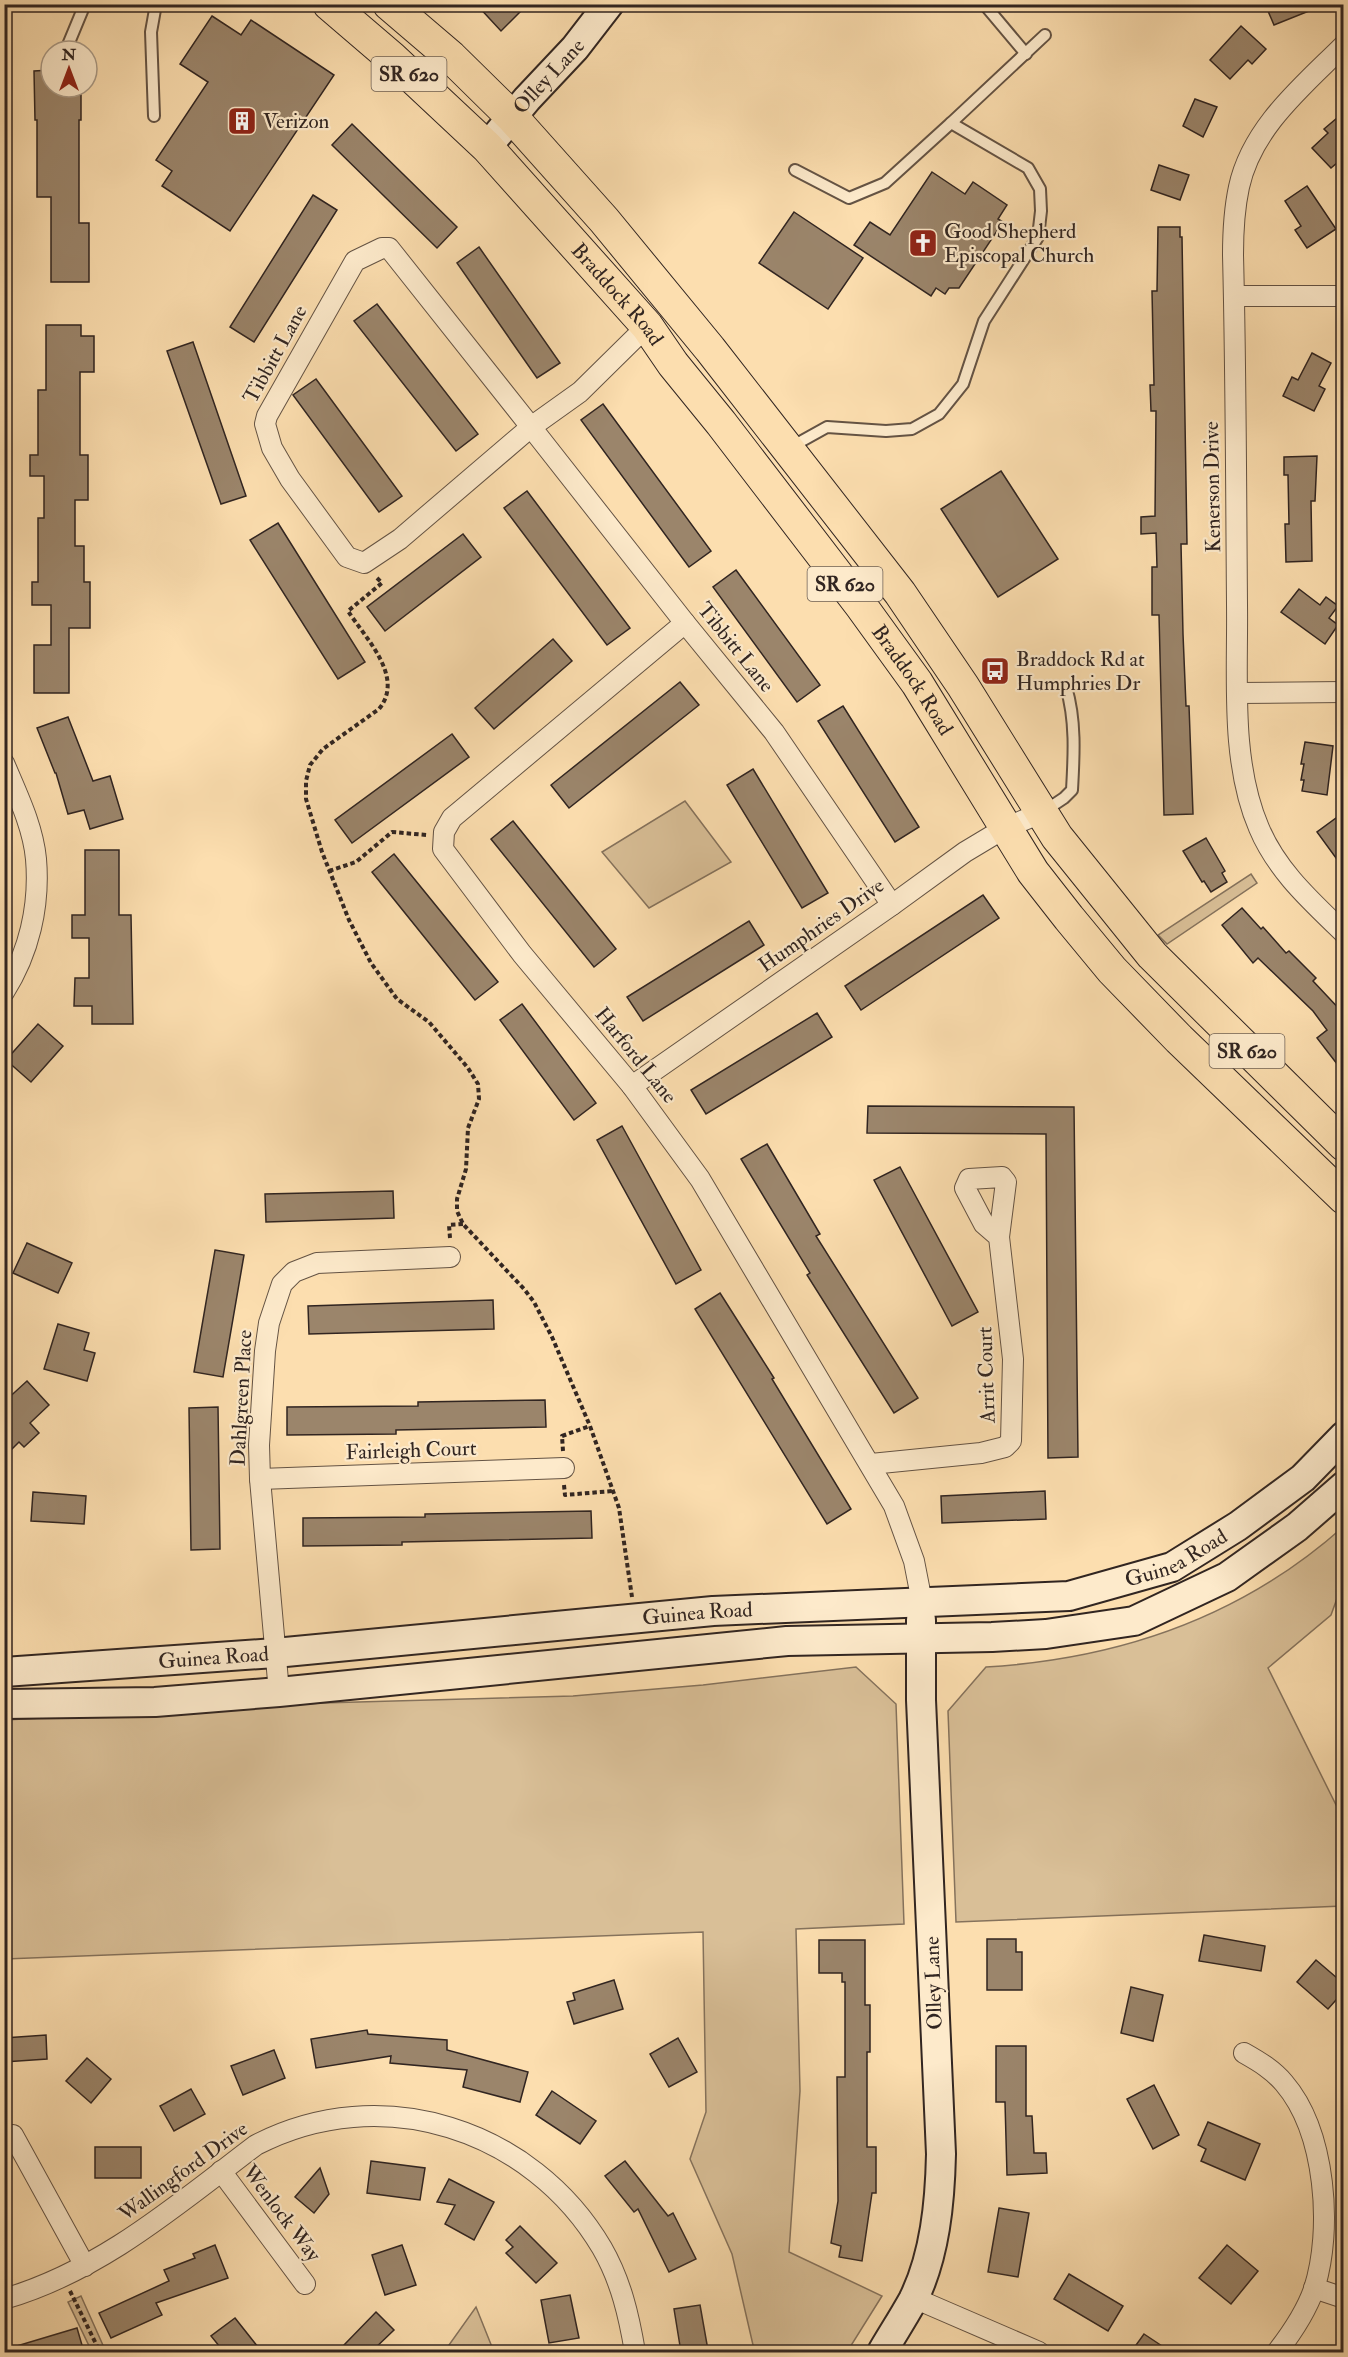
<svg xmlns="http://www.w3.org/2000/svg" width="1348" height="2357" font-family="'IM FELL Double Pica',serif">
  <rect width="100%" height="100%" fill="#fcdeaf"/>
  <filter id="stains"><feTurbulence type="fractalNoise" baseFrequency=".00333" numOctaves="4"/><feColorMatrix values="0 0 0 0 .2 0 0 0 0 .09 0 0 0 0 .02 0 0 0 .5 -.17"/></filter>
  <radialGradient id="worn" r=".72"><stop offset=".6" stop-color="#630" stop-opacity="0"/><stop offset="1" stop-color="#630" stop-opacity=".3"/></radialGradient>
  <g fill="#d9bf97" stroke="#85725c" stroke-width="1.5">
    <path d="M685,801L731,862L649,908L602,852Z"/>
    <path d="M1251,874L1257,883L1167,944L1158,935Z"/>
    <path d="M1343,1527V1589L1339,1593L1331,1615L1268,1668L1343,1819V1906L956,1922L948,1711L986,1667C1121,1659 1242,1617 1343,1527Z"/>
    <path d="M856,1667L896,1704L904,1924L796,1929L800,2091L789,2252L882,2296L847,2352H763L753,2345L732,2254L690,2159L706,2112L703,1932L5,1959V1720L322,1703L573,1696L703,1685Z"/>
    <path d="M81,2296L106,2352H92L68,2302Z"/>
    <path d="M476,2307L494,2352H444Z"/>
  </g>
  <g fill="#9b856b" stroke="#312521" stroke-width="1.5">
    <path d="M476,4H528L501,31Z"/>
    <path d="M1265,4H1324V5L1274,25Z"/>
    <path d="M212,16L241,35L251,20L334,75L230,231L162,186L172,171L156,160L208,82L180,64Z"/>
    <path d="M1241,26L1266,49L1252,64L1248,60L1230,79L1210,60Z"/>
    <path d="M51,70V87H74V95H81V120H79V223H89V282H51V197H37V120H35L34,71Z"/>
    <path d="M1195,99L1217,107L1203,137L1183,126Z"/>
    <path d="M1344,112V157L1331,168L1312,148L1328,133L1324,129Z"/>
    <path d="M352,124L457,227L437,248L332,145Z"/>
    <path d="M1159,165L1189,175L1180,200L1151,190Z"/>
    <path d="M932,172L965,194L973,182L1007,205L998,219L1003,222L959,288H949L945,294L936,288L931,296L854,245L870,222L890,235Z"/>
    <path d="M1307,186L1336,229L1307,248L1295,230L1301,226L1285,201Z"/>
    <path d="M313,195L337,210L254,342L230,327Z"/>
    <path d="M794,212L863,258L828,309L759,263Z"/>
    <path d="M1158,227H1180V237H1182L1187,544H1181L1183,634L1186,706H1189L1193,814L1164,815L1159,615H1152V567H1157L1156,533L1141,534V517L1155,516L1156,411H1151L1150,385H1154L1152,291H1157Z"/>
    <path d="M479,247L560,363L537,378L457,263Z"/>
    <path d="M377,304L478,434L456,451L354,321Z"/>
    <path d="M46,325H81V336H94V372H80V455H88V500H75V546H84V582H90V628H69V693H34V645H51V605H32V582H38V518H44V476H30V455H38V390H46Z"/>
    <path d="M193,342L246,496L221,504L167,351Z"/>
    <path d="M1312,353L1331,363L1319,386L1325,389L1314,411L1283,396L1292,377L1298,380Z"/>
    <path d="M316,379L402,496L379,512L293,395Z"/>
    <path d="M603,404L711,551L689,567L581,420Z"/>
    <path d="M1317,456L1315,501H1311L1312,561L1286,562L1285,524H1289L1288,475H1284V457Z"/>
    <path d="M1001,471L1058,559L998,597L941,509Z"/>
    <path d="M527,491L630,628L607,645L504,508Z"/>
    <path d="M278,523L365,662L338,679L250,540Z"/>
    <path d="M463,534L481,557L385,631L367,607Z"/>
    <path d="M736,570L820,685L797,702L713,587Z"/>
    <path d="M1299,589L1320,605L1326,597L1338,606L1329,618L1338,625L1325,644L1281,612Z"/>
    <path d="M553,639L572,661L494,729L475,708Z"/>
    <path d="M680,682L699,705L569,808L551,785Z"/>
    <path d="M843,706L919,827L895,842L818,721Z"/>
    <path d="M68,717L93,781L110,776L123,819L90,829L84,810L68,814L56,773H55L37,728Z"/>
    <path d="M452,734L469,757L352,843L335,820Z"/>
    <path d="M1305,742L1333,746L1327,795L1302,791L1304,780H1301L1304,764H1301Z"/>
    <path d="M753,769L828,893L802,908L727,785Z"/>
    <path d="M1336,818L1344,828V869L1317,832Z"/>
    <path d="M513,821L616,949L594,967L491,839Z"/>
    <path d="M1206,838L1225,871L1222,873L1227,882L1211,892L1204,881L1202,882L1183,851Z"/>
    <path d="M85,850H119V915H131L133,1024H92V1006H74L75,978H89V938H72V915H85Z"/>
    <path d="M394,854L498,982L475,1000L372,872Z"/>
    <path d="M983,895L999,918L861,1010L845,986Z"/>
    <path d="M1242,908L1261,929L1263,927L1286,953L1289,951L1316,978L1313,981L1344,1014V1073L1317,1038L1327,1030L1313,1011L1258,958L1253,963L1222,925Z"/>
    <path d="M749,921L764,945L643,1021L627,997Z"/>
    <path d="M522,1004L596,1103L574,1120L500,1020Z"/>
    <path d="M817,1013L832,1037L706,1114L691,1090Z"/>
    <path d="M38,1024L63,1046L31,1082L6,1060Z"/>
    <path d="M868,1106L1074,1107L1078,1457L1048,1458L1046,1134L867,1133Z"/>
    <path d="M622,1126L701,1270L676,1284L597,1140Z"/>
    <path d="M767,1144L820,1234L816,1236L918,1398L894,1413L807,1275L810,1273L741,1159Z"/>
    <path d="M900,1167L978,1312L952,1326L874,1180Z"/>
    <path d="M393,1191L394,1218L266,1222L265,1194Z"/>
    <path d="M27,1243L72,1263L58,1293L13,1273Z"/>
    <path d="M215,1250L244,1255L223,1377L194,1372Z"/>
    <path d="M720,1293L774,1378L772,1379L851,1509L827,1524L695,1309Z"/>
    <path d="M493,1300L494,1329L309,1334L308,1306Z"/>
    <path d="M58,1324L89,1333L84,1350L95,1353L87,1381L44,1369Z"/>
    <path d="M27,1381L49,1405L30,1423L39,1433L24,1447L19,1442L4,1457V1402Z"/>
    <path d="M545,1400L546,1427L396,1430V1434L287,1435V1407L418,1406V1402Z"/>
    <path d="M218,1407L220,1549L191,1550L189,1408Z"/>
    <path d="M1045,1491L1046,1519L942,1523L941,1496Z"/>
    <path d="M33,1492L86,1496L84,1524L31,1521Z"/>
    <path d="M591,1511L592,1538L402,1542V1545L303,1546V1518L425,1517V1514Z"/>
    <path d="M1204,1935L1265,1946L1261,1971L1199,1961Z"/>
    <path d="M987,1939H1016V1952H1022V1990H987Z"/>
    <path d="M819,1940H865V2005H870V2052H867V2147H876V2193H872L862,2261L839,2257L841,2246L831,2243L838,2201L837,2077H845V1982H842V1973H819Z"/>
    <path d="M1316,1960L1344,1984V1991L1328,2009L1297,1982Z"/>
    <path d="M614,1980L623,2009L574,2024L567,2002L575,2000L573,1993Z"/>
    <path d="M1131,1987L1163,1995L1153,2041L1121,2033Z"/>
    <path d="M367,2030L368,2034L447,2040V2050L528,2072L520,2102L463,2087L467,2070L390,2063L391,2056L316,2068L311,2039Z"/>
    <path d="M46,2035L47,2059L4,2062V2038Z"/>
    <path d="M678,2038L697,2072L669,2087L650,2054Z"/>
    <path d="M996,2046H1026V2116H1032L1034,2153H1046L1047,2173L1007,2175L1005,2102H996Z"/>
    <path d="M274,2050L285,2078L243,2095L231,2066Z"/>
    <path d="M87,2058L111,2079L91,2103L66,2081Z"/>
    <path d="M1154,2085L1179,2135L1153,2149L1127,2099Z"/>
    <path d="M191,2089L205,2114L174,2131L160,2106Z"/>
    <path d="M552,2091L596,2121L580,2144L536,2115Z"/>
    <path d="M1208,2122L1260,2144L1245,2180L1201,2161L1206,2149L1198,2145Z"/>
    <rect x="95" y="2147" width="46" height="31"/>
    <path d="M371,2161L425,2168L420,2200L367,2193Z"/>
    <path d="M625,2161L668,2216L673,2213L696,2259L669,2272L638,2209L634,2212L605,2176Z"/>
    <path d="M320,2168L329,2194L314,2213L295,2197Z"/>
    <path d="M449,2179L494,2202L474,2240L445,2224L455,2205L437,2202Z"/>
    <path d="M999,2208L1029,2213L1018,2277L988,2272Z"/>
    <path d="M520,2226L557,2263L536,2283L506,2253L513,2247L506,2240Z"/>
    <path d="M215,2245L228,2278L156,2303L162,2315L111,2338L99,2313L169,2281L164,2270L195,2258L193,2254Z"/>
    <path d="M402,2245L416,2285L385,2295L372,2255Z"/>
    <path d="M1227,2245L1258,2271L1231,2304L1199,2278Z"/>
    <path d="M1069,2274L1123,2306L1108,2331L1054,2299Z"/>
    <path d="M570,2295L579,2338L549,2343L541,2300Z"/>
    <path d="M700,2305L708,2350L681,2352L674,2309Z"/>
    <path d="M376,2312L394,2330L371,2352H351L344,2345Z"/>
    <path d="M235,2318L262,2352H224L211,2336Z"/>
    <path d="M77,2328L84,2352H11L10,2348Z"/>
    <path d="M1144,2334L1171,2352H1131Z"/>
  </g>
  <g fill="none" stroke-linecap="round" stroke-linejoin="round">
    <g stroke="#645344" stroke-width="14">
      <g id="lane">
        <path d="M984,4L1026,54"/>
        <path d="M68,45L85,4"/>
        <path d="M154,116L151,32L156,4"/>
        <path d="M951,123L1045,35"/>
        <path d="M791,447L827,427L886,431L912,429L939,414L963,384L984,321L1038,237L1041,211L1040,189L1028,168L951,123L885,183L849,198L795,170"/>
        <path d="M1043,812L1064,798L1072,790C1074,755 1076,720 1066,687"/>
      </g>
    </g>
    <g stroke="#645344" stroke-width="22">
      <g id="street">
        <path d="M1344,45C1303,86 1252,127 1239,187C1234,210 1233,232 1233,255C1236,372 1236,488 1237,604C1238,676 1230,761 1259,828C1277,871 1311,901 1344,933"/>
        <path d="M382,248H389L531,427L400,539L364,563L347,557L290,479L272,448L265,424L267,416L355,261Z"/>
        <path d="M1234,296H1344"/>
        <path d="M647,326L580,392L531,427L685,623L774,732L892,905"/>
        <path d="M685,623L452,818L444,832L443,849L522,954L632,1086L700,1179L894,1506L914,1561L922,1602"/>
        <path d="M1238,693L1344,692"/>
        <path d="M4,763C17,794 33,826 36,859C40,906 29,953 4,992"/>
        <path d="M632,1086L892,905L965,852L1005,828L1041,813"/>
        <path d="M871,1464L981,1453L1005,1447L1011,1441L1013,1359L999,1237L1006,1182L1002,1177L969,1179L965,1188L984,1224L999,1237"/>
        <path d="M260,1479L564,1468"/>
        <path d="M279,1692L260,1479L259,1445L265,1351L269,1323L282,1284L294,1272L317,1263L450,1257"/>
        <path d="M1244,2053C1260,2062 1273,2070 1284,2083C1326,2132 1333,2230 1314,2289C1306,2312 1291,2334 1277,2352"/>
        <path d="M13,2135L85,2266"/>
        <path d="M221,2171L305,2284"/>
        <path d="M1314,2288L1344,2298"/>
        <path d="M914,2298L1039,2352"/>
        <path d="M4,2299C101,2271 178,2204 256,2145C381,2080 532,2129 602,2248C621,2281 629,2316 635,2352"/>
      </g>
    </g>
    <g stroke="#312521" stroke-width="32">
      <g id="secondary">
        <path id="s1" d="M487,147L527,99L575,48L609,4"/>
        <path id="s2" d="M4,1672L275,1653L713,1611L1069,1596L1172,1567L1238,1526L1303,1478L1344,1436"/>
        <path d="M4,1704L155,1702L279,1692L787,1641L992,1637L1046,1634L1134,1621L1227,1577L1297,1527L1344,1486"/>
        <path d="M882,2352C892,2335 903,2318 913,2300C935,2256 940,2202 941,2154L921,1700V1620"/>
      </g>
    </g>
    <g stroke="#312521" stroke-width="34">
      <g id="primary">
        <path id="s3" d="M329,4L392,58L487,147L647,326L673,364L721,423L862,607L917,683L1033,872L1069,918L1112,970L1179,1039L1344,1198"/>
        <path d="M389,4L451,57L512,117L604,220L710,349L900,593L963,686L1057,837L1152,955L1344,1145"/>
      </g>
    </g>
    <g stroke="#312521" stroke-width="4" stroke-dasharray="4.5 3" stroke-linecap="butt">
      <path d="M377,578L382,583L348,611C366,639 405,677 379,709L323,749L310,765L306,781V799L322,852L349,920L371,963L397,999L429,1022L468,1068L478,1084L479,1099L468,1128L466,1169L457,1199V1211L463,1224L524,1289L534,1302L552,1337L590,1426L619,1508L632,1597"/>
      <path d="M329,871L356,862L392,832L427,835"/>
      <path d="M450,1238L449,1225L463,1224"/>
      <path d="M563,1451L562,1436L590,1426"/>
      <path d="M564,1485L565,1495L613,1491"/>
      <path d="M70,2291L100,2352"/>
    </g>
    <use href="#lane" stroke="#fdeacb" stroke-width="10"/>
    <use href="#street" stroke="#fdeacb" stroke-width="20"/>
    <use href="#secondary" stroke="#fdeacb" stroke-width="28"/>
    <use href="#primary" stroke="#fcdeaf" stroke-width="32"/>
  </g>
  <defs>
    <g id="building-square" transform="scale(1.5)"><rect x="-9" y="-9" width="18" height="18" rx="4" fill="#8f2418" stroke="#fdeacb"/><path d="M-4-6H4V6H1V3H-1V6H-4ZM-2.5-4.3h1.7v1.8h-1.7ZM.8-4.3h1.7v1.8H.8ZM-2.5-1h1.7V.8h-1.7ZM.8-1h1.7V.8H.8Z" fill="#fff"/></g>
    <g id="church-square" transform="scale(1.5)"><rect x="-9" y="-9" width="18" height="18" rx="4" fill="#8f2418" stroke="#fdeacb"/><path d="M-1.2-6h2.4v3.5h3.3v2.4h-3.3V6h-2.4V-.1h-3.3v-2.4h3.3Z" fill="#fff"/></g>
    <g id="bus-square" transform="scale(1.5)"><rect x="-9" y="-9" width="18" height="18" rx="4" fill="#8f2418" stroke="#fdeacb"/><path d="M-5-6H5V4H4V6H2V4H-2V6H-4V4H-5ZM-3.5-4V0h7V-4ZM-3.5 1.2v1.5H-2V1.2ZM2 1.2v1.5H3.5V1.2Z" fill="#fff"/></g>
  </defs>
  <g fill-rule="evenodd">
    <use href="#building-square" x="242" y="121"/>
    <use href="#church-square" x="923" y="243"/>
    <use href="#bus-square" x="995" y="671"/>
  </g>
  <g text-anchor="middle" stroke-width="4.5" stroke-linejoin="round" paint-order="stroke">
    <g fill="#fdeacb" stroke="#6e6054" stroke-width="1.5">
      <rect x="371.5" y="57" width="75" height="34" rx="4.5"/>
      <rect x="807.5" y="567" width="75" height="34" rx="4.5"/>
      <rect x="1209.5" y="1034" width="75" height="34" rx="4.5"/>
    </g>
    <g font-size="20" font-weight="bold" fill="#312521">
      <text x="409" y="81">SR 620</text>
      <text x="845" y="591">SR 620</text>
      <text x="1247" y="1058">SR 620</text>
    </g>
    <g font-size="21" fill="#312521" stroke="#fdeacb">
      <text dy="7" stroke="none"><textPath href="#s1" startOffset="94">Olley Lane</textPath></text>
      <text dy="7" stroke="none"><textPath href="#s3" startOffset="410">Braddock Road</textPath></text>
      <text transform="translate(275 354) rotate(-61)" y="7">Tibbitt Lane</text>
      <text transform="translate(1212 487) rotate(-91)" y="7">Kenerson Drive</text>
      <text transform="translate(736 647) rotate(51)" y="7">Tibbitt Lane</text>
      <text dy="7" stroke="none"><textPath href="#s3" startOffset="896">Braddock Road</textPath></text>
      <text transform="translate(821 925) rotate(-35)" y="7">Humphries Drive</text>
      <text transform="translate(636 1055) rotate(51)" y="7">Harford Lane</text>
      <text transform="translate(986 1375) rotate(-92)" y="7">Arrit Court</text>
      <text transform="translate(241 1398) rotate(-87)" y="7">Dahlgreen Place</text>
      <text transform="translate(411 1450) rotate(-2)" y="7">Fairleigh Court</text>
      <text dy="7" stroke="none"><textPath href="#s2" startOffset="1182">Guinea Road</textPath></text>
      <text dy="7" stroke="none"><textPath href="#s2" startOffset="696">Guinea Road</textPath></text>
      <text dy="7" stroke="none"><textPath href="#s2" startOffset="210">Guinea Road</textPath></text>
      <text transform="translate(933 1983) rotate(-92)" y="7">Olley Lane</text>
      <text transform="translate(183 2171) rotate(-36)" y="7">Wallingford Drive</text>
      <text transform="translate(282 2213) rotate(53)" y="7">Wenlock Way</text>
    </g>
    <g font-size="21" fill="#312521" stroke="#fdeacb" text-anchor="start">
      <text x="263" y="128">Verizon</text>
      <text x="944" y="238">Good Shepherd<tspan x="944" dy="24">Episcopal Church</tspan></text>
      <text x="1016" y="666">Braddock Rd at<tspan x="1016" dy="24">Humphries Dr</tspan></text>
    </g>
  </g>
  <rect width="1348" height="2357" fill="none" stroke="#fcdeaf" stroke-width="24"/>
  <rect x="6" y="6" width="1336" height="2345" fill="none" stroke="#312521" stroke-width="3"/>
  <rect x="12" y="12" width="1324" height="2333" fill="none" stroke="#312521" stroke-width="1.5"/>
  <g transform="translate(69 69)"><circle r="28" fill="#fdeacb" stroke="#ab9b87" stroke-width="1.5"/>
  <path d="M0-4.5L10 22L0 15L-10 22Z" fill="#8f2418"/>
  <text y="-9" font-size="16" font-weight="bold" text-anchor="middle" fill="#312521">N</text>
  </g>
  <rect width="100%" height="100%" filter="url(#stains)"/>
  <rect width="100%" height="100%" fill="url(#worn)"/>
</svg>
